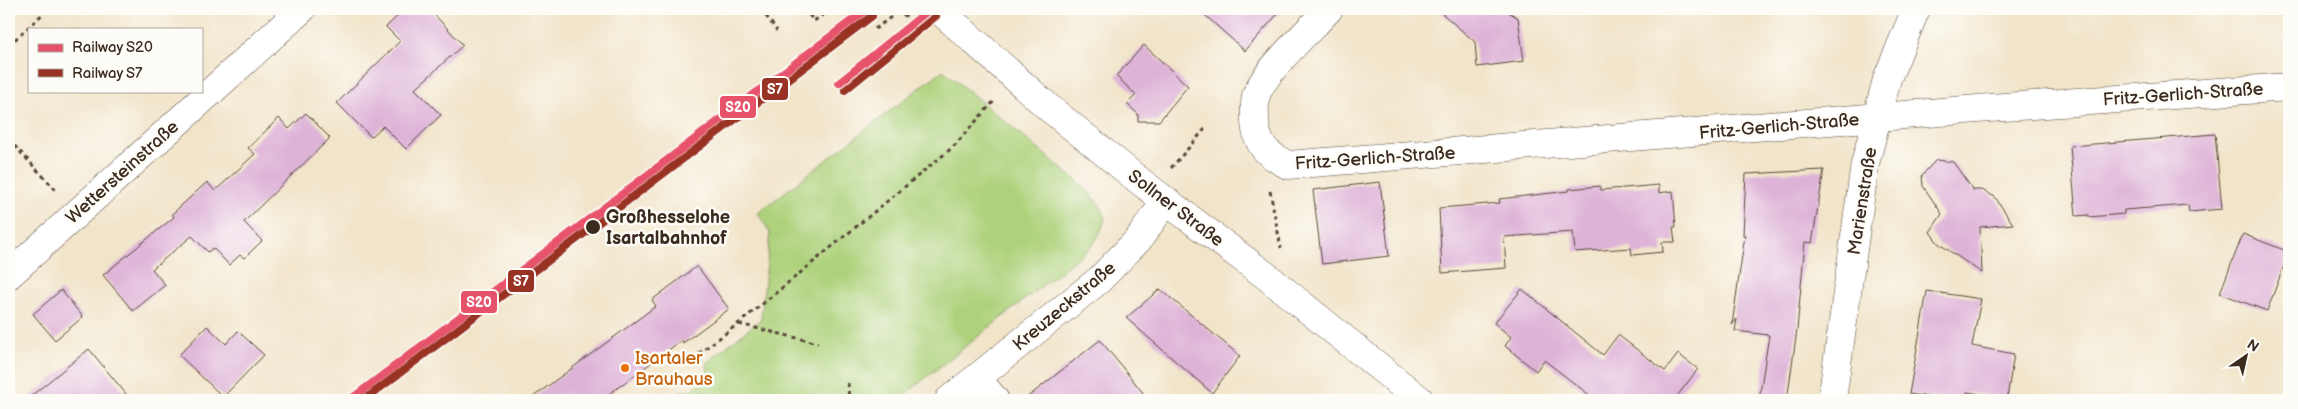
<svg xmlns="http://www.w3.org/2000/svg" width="2298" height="409" font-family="'Balsamiq Sans',sans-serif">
  <rect width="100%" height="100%" fill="#fdfcf7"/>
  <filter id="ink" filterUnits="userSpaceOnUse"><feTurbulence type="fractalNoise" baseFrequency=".02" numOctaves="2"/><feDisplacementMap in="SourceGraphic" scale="10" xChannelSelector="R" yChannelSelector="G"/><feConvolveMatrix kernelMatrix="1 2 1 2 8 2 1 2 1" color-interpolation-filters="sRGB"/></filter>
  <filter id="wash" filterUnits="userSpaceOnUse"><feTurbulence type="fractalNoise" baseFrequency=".0096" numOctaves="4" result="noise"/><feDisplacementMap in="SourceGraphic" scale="20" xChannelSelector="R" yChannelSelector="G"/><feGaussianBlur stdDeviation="1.12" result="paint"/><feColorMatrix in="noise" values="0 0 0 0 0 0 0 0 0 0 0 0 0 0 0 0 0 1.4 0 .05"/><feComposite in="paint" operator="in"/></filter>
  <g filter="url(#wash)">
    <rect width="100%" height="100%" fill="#f1e4c9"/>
    <path fill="#aed27b" stroke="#747e4c" d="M943,70L1085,188C1108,214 1111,216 1092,246L898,400H669L682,391H690L708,377L707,362L761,319L770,233L758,213Z"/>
    <g id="blocks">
      <g fill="#deb3d8">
        <path d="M405,9H429L463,45L415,89L441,115L406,149L383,126L371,137L337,103L400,41L386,27Z"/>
        <path d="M1198,9H1282L1245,51Z"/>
        <path d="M1437,9H1504L1518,18L1524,61L1477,67L1475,42Z"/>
        <path d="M1144,45L1188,86L1159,121H1138V114L1127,104L1136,95L1116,76Z"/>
        <path d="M306,113L330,138L244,222L262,241L244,258L240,255L229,265L213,248L208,252L192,236L152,269L165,285L133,311L103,275L174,217L172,214L207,182L215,191L255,154L248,148L279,118L289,129Z"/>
        <path d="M2215,134L2222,209L2189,212L2188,205L2124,210V214L2089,217V215L2076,216L2070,146Z"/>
        <path d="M1936,160L1953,162L1973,190H1982L1995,197L2013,224L1980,227L1982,273L1938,243L1930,232L1942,214L1923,186L1922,175Z"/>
        <path d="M1824,170L1812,243L1805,242L1797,330L1787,400H1759L1769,335L1735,331L1737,319L1732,325L1745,235H1743L1746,174Z"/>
        <path d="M1380,182L1389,256L1322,264L1313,190Z"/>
        <path d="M1659,185V193L1673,191L1676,227H1673L1675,242H1662L1663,252L1632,255L1631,248L1575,252L1573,232L1504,237L1506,268L1442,273L1439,208L1500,203L1499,199L1569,191V189L1600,186L1601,190Z"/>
        <path d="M2243,234L2289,252L2267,311L2220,293Z"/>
        <path d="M697,266L729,309L683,343L682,340L601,400H529L656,306L652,300Z"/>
        <path d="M1160,289L1240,356L1212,393L1126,318Z"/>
        <path d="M1522,289L1603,355L1618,335L1665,371L1678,354L1698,369L1674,400H1596L1544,360L1536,371L1505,346L1511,337L1494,323Z"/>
        <path d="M61,290L83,317L55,340L33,314Z"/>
        <path d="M1927,291L1981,299L1972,346L2014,354L2007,398L1967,392L1966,400H1947L1909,394Z"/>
        <path d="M207,326L226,344L238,331L264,355L223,397L179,355Z"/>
        <path d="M1100,340L1149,400H1024Z"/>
        <path d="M89,349L131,400H26Z"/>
      </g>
    </g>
  </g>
  <g filter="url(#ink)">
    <use href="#blocks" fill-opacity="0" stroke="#564638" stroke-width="1"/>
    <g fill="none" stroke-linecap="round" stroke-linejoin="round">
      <g stroke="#564638" stroke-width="29">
        <g id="minor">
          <path d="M938,9L1048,107L1141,182L1265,275L1420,400"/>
          <path d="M1329,9C1311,29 1263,72 1256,96C1254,105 1255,114 1255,123C1257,146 1268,155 1288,165L1990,108L2289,87"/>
          <path d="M9,275L302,9"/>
          <path d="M977,378L995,400"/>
          <path d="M949,400L1099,280L1138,240L1166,201"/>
          <path d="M1832,400L1865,164L1887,79L1916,9"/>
        </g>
      </g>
      <g stroke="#564638" stroke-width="3" stroke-dasharray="4 4" stroke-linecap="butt">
        <path d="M808,9L806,11L814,21L831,9"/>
        <path d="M897,9L909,19"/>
        <path d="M766,16L777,31"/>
        <path d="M875,29L899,11"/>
        <path d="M9,45L48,9"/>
        <path d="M9,140L58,192"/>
        <path d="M1171,168L1205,129"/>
        <path d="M1270,191L1281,248"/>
        <path d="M739,324L818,343"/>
        <path d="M686,363L738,324L953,147L995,100"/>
        <path d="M848,383L849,400"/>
      </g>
      <use href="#minor" stroke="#fff" stroke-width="28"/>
      <g stroke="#fdfcf7" stroke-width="11">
        <g id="rail-1">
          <path d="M839,83L930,9"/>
          <path d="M350,400L867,9"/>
        </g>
      </g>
      <g stroke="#fdfcf7" stroke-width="11">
        <g id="rail-2">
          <path d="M845,90L936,16"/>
          <path d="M364,400L872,16"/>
        </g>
      </g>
      <use href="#rail-1" stroke="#e7526b" stroke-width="8"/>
      <use href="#rail-2" stroke="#983224" stroke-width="8"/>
    </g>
  </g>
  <circle fill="#3b2a1e" stroke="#fdfcf7" stroke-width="2" cx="593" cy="227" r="8"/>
  <circle fill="#e8710a" stroke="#fdfcf7" stroke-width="2" cx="625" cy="368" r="5"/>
  <g text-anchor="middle" stroke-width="5" stroke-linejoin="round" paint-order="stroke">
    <g font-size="18" fill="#3b2a1e" stroke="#fdfcf7">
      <text transform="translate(2183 94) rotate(-4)" y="6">Fritz-Gerlich-Straße</text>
      <text transform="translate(1779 126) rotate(-5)" y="6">Fritz-Gerlich-Straße</text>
      <text transform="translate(1375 158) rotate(-4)" y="6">Fritz-Gerlich-Straße</text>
      <text transform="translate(122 172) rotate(-42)" y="6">Wettersteinstraße</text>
      <text transform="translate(1862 201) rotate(-81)" y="6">Marienstraße</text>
      <text transform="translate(1176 208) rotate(37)" y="6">Sollner Straße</text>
      <text transform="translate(1064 306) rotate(-40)" y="6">Kreuzeckstraße</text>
    </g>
    <g font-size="18" font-weight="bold" fill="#3b2a1e" stroke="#fdfcf7" text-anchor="start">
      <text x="606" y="223">Großhesselohe<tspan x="606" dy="21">Isartalbahnhof</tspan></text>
    </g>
    <g font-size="18" fill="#c56008" stroke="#fdfcf7" text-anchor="start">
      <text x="635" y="364">Isartaler<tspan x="635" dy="21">Brauhaus</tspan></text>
    </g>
  </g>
  <g stroke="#fdfcf7" stroke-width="2">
    <rect x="761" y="77" width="28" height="24" rx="5" fill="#983224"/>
    <rect x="719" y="95" width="38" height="24" rx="5" fill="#e7526b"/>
    <rect x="507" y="269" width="28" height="24" rx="5" fill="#983224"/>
    <rect x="460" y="290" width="38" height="24" rx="5" fill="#e7526b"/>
  </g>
  <g font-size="14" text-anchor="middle" font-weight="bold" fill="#fff">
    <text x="775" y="94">S7</text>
    <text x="738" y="112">S20</text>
    <text x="521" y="286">S7</text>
    <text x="479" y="307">S20</text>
  </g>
  <rect width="2298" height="409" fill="none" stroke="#fdfcf7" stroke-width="30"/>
  <rect x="28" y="28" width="175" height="65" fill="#fdfcf7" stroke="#afa8a0"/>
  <rect x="38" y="44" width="25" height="8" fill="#e7526b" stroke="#afa8a0"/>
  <text x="72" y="52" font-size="15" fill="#3b2a1e">Railway S20</text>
  <rect x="38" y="69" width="25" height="8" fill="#983224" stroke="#afa8a0"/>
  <text x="72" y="78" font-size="15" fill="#3b2a1e">Railway S7</text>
  <g transform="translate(2246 356) rotate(34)" stroke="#fdfcf7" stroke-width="4" paint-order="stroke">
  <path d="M0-4L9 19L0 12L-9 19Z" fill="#3b2a1e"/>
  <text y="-8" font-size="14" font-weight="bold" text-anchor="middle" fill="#3b2a1e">N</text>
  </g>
</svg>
